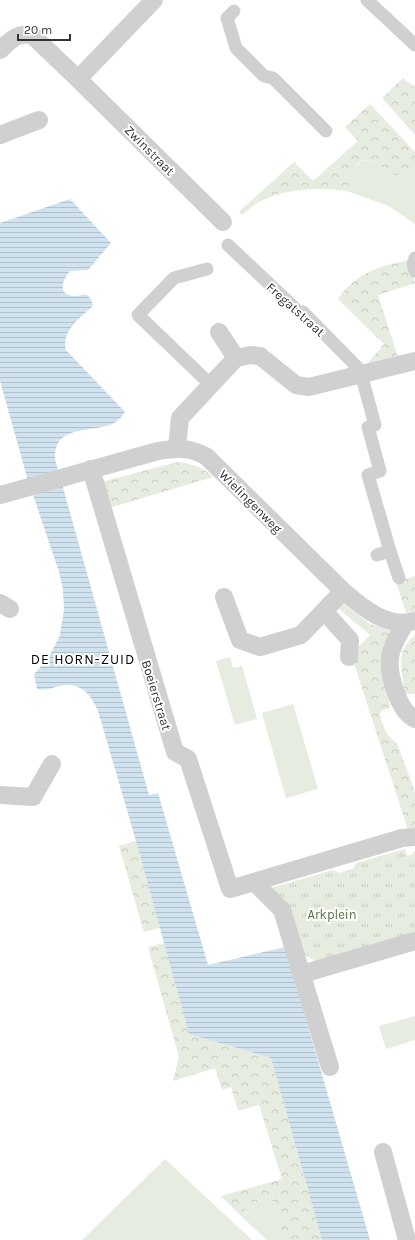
<svg xmlns="http://www.w3.org/2000/svg" width="415" height="1240" font-family="Karla,sans-serif">
  <defs>
    <pattern id="forest-crowns" width="20" height="18" patternUnits="userSpaceOnUse"><rect width="20" height="18" fill="#e6ecdf"/><path d="M2 6a3 3 0 1 1 6 0M12 15a3 3 0 1 1 6 0" fill="none" stroke="#c6cbc0"/></pattern>
    <pattern id="park-tufts" width="24" height="20" patternUnits="userSpaceOnUse"><rect width="24" height="20" fill="#e6ecdf"/><path d="M3 7l-1-3M5 7V3M7 7l1-3M15 17l-1-3M17 17v-4M19 17l1-3" fill="none" stroke="#c6cbc0"/></pattern>
    <pattern id="water-rules" width="6" height="5" patternUnits="userSpaceOnUse"><rect width="6" height="5" fill="#cfe2ee"/><path d="M0 2.5h6" fill="none" stroke="#b2c2cd"/></pattern>
  </defs>
  <rect width="100%" height="100%" fill="#fff"/>
  <g fill="#e6ecdf">
    <path d="M365,160L377,164L396,176L402,175L415,167V224L389,206L347,191C351,179 351,165 365,160Z"/>
    <path d="M230,657L233,668L242,666L257,719L235,725L216,661Z"/>
    <path d="M293,704L318,789L286,798L262,713Z"/>
    <path d="M415,1016V1040L386,1049L379,1026Z"/>
    <path d="M165,1159L252,1240H82Z"/>
    <path d="M272,1197L284,1240H267L244,1219L246,1204Z"/>
  </g>
  <g fill="url(#forest-crowns)">
    <path d="M403,78L413,86L415,85V135L382,98Z"/>
    <path d="M370,104L415,152V167L402,175L396,176C363,155 358,150 347,191C320,187 285,188 259,202C253,205 248,211 242,215L239,212L294,162L313,181L358,141L345,127Z"/>
    <path d="M407,261L415,283L378,295L399,360L363,369L384,344L338,299C354,275 379,265 407,261Z"/>
    <path d="M178,462C192,464 203,467 213,477L109,508L101,482Z"/>
    <path d="M415,576V612L406,613L396,582Z"/>
    <path d="M342,603L370,624L391,631L388,690L390,708L382,710L380,714C382,726 386,736 397,743L415,792V829L408,830L352,657L358,647L370,635L338,608Z"/>
    <path d="M415,635V694H404C404,670 393,654 415,635Z"/>
    <path d="M136,841L160,928L144,932L119,846Z"/>
    <path d="M164,943L189,1034L271,1058L322,1240H284L272,1197L246,1204L244,1219L221,1196L282,1179L259,1105L238,1111L231,1087L222,1090L215,1068L173,1081L179,1057L148,947Z"/>
  </g>
  <path fill="url(#park-tufts)" d="M405,849L407,856L413,854V852L415,851V932L317,962L300,952L285,900L282,901L271,888L333,870L339,873L354,868L356,863Z"/>
  <path fill="url(#water-rules)" d="M70,199L111,243L88,270L70,271C64,278 56,293 72,296C77,297 82,294 87,295L91,299L93,306C80,318 61,331 66,350L125,412C122,416 119,421 114,423C92,434 54,423 55,459L149,795L158,793L208,965L285,947L370,1240H322L271,1058L189,1034L136,841L98,711C91,694 80,681 59,686C52,688 45,691 37,689L34,674L48,659L60,635L64,610L63,590L59,572L27,477L0,381V223Z"/>
  <g fill="none" stroke-linecap="round" stroke-linejoin="round">
    <g stroke="#d0d0d0" stroke-width="13">
      <path d="M367,0L415,45"/>
      <path d="M234,11L227,18L236,48L264,76L273,78L326,131"/>
      <path d="M228,245L300,313L303,312L360,370L375,425L368,427L380,471L368,475L390,551L377,555"/>
      <path d="M415,258L413,264L415,271"/>
      <path d="M207,269L174,278L138,315L211,385"/>
      <path d="M390,551L399,578"/>
    </g>
    <g stroke="#d0d0d0" stroke-width="18">
      <path d="M0,50C10,41 18,31 33,36L78,79L154,0"/>
      <path d="M78,79L223,222"/>
      <path d="M0,135L39,120"/>
      <path d="M219,332L236,358"/>
      <path d="M177,448L180,418L236,358L250,355L260,356L296,385L309,387L415,361"/>
      <path d="M91,469L175,752L188,759L230,889L402,838L415,837"/>
      <path d="M0,495L158,451C176,448 191,447 207,457L343,591C363,608 388,629 415,621"/>
      <path d="M224,597L240,640L260,647L301,635L343,591"/>
      <path d="M0,603L10,609"/>
      <path d="M324,611L350,640L349,657"/>
      <path d="M405,624C399,634 391,646 390,658C388,675 399,712 415,719"/>
      <path d="M0,795L33,797L52,764"/>
      <path d="M254,882L282,910L330,1067"/>
      <path d="M302,974L415,941"/>
      <path d="M383,1152L407,1240"/>
    </g>
  </g>
  <g text-anchor="middle" stroke-width="4" stroke-linejoin="round" paint-order="stroke">
    <g font-size="13" fill="#333" stroke="#fff">
      <text transform="translate(150 150) rotate(45)" y="5">Zwinstraat</text>
      <text transform="translate(296 309) rotate(42)" y="5">Fregatstraat</text>
      <text transform="translate(251 501) rotate(45)" y="5">Wielingenweg</text>
      <text transform="translate(157 695) rotate(73)" y="5">Boeierstraat</text>
    </g>
    <g font-size="13" fill="#56703f" stroke="#fff">
      <text x="332" y="919">Arkplein</text>
    </g>
    <g font-size="14" letter-spacing="1" fill="#000" stroke="#fff">
      <text x="83" y="664">DE HORN-ZUID</text>
    </g>
  </g>
  <path d="M18 34v6h52v-6" fill="none" stroke="#333333" stroke-width="2"/>
  <text x="24" y="34" font-size="12" fill="#333333" stroke="#ffffff" stroke-width="3" paint-order="stroke">20 m</text>
</svg>
